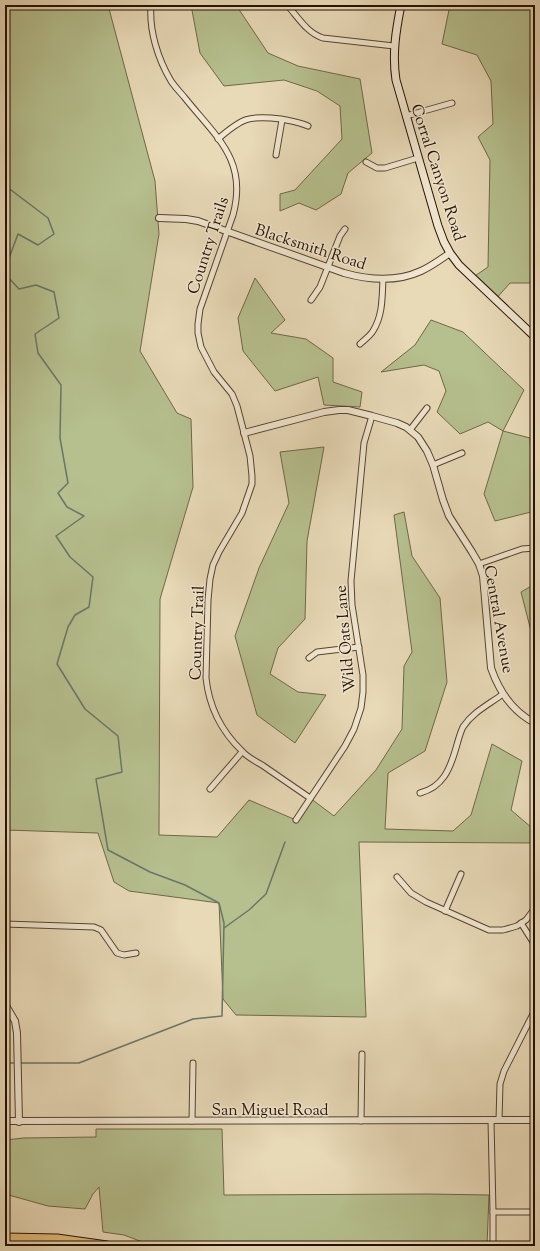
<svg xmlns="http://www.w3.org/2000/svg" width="540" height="1251" font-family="'Sorts Mill Goudy',serif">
  <rect width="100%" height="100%" fill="#e8d9b7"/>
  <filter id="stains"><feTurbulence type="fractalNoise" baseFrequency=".005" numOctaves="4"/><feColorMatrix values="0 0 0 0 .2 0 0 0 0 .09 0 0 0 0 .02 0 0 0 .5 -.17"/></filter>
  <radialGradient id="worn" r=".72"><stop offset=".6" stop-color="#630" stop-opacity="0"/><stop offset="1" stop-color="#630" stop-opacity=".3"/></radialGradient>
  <g fill="#b6bf8e" stroke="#6e6847">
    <path d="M5,5H108L155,181L159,234L140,351L177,413L191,419L193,487L160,599L159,835L217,837L249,800L296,820L310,798L334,816L376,770L402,729L404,666L412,652L394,515L404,512L412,556L440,598L447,682L425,751L388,773L385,829L453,831L471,815L492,744L522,761L511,810L532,828H535V843L359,842L366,1017L236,1015L223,999L219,903L129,891L114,882L98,833L5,830Z"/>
    <path d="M191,5H236L268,53L298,66L360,79L372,153L348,173L341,194L316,210L299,203L280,211V194L295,190L342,139L340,106L317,91L284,80L224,86L200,53Z"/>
    <path d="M450,5H535V283H510L495,300L472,278L488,267L490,160L478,137L493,124L491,81L477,55L442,44Z"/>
    <path d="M255,278L285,320L271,333L306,339L333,358V382L362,392L360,407L324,405L318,377L275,391L243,351L238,318Z"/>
    <path d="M431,320L463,332L524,390L503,431L530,438L533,480H535V511L495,521L484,494L503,431L488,422L460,434L437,412L446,391L439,371L424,365L381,372L415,345Z"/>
    <path d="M324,447L307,541L305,619L278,648L270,674L298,692L326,695L295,743L257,715L235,636L259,568L289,503L280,452Z"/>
    <path d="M535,584V644L532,635L521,592Z"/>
    <path d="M96,1129H222L224,1195L427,1194L489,1195L487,1246H153L124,1235L103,1232L99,1187L93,1194L85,1209L48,1206L5,1194V1140L24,1138L96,1137Z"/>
  </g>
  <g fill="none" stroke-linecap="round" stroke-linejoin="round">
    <g stroke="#697668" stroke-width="1.5">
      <path d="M5,130L6,131L5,132"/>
      <path d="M5,150L7,154L5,156"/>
      <path d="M5,187H7L48,218L54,234L38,245L18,234L5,269"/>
      <path d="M5,274L19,289L36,285L54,292L59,318L35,334L38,353L61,385L60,438L68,483L58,493L67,507L84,516L56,536L70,557L93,577L89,607L75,615L68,627L57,664L85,709L118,736L122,772L96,779L108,850L150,872L185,885L219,903L224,923L222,1016L193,1019L79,1063H20"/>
      <path d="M224,928L249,910L266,894L285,842"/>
      <path d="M5,1063H17"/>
    </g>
    <g stroke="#56432e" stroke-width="7">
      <g id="minor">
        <path d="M151,5C149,31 158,59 171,81C175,87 180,92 185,98C216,137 248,160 233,215L200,309L198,324V333L201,347L214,372L232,394L237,406L250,456L252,476V484L242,513L219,552L213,565L210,579L208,600L206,678C209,706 221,731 242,751C247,757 255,761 262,765C278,776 294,787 310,798"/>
        <path d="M287,5C298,17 307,33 323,38L394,46"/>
        <path d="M406,116L452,103"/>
        <path d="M218,139C242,118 249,115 281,119C291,121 299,122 308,126"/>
        <path d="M276,155L282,120"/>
        <path d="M366,162L377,168H385L418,158"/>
        <path d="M311,300L320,287L340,236L345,229"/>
        <path d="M360,344C364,340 370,336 373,331C383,315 382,297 383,279"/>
        <path d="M410,430L427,408"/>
        <path d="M433,465L462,453"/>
        <path d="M479,564L522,549L535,548"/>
        <path d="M309,658L317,652L359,647"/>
        <path d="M210,789L242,752"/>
        <path d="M420,793C443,787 450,769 456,748C458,741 460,733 463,727C473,712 488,705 503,694"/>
        <path d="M296,820L345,746L354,729L361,708L363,692V675L352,605L351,581L364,443L372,416"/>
        <path d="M397,877L411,893L426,902L489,930H503L517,926L526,920L535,908"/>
        <path d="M445,911L461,874"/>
        <path d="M521,923L535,945"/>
        <path d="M5,924L94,927L101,930L117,953L124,955L136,953"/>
        <path d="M491,1120L493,1212V1246"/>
        <path d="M499,1120L500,1084L504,1071L535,1010"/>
        <path d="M192,1121L193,1063"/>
        <path d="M361,1121L362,1054"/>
        <path d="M493,1212H535"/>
      </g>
    </g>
    <g stroke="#56432e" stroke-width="8">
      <g id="tertiary">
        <path d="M159,218L186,219L198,221L344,273C369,280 397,282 421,271C432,266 441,259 450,253"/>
        <path d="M244,433L324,412L339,410H348L372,416L397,423L406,427L418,437L427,451L433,465L443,500L449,516L472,552L479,564L483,576L491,668C499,691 513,712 535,723"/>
        <path d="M5,1004L15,1021L17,1033L19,1122"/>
        <path d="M5,1121L535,1120"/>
      </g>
    </g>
    <g stroke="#251100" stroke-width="9">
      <path id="secondary" d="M401,5C396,30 392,54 396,80L438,226L444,242L450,253L459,265L535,337"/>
    </g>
    <g stroke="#251100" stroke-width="11">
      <path id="motorway" d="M5,1238L57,1239L107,1246"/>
    </g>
    <use href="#minor" stroke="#f0e6d0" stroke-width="5"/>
    <use href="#tertiary" stroke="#f0e6d0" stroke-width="6"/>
    <use href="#secondary" stroke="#f0e6d0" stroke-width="7"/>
    <use href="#motorway" stroke="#e4bc7c" stroke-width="9"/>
  </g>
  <g text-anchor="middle" stroke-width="3" stroke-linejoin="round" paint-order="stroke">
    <g font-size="16" fill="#251100" stroke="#f0e6d0">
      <text transform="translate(439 172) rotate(72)" y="6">Corral Canyon Road</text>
      <text transform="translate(207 245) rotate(-72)" y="6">Country Trails</text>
      <text transform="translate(311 246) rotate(18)" y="6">Blacksmith Road</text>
      <text transform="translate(500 619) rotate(80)" y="6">Central Avenue</text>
      <text transform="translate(196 633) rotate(-88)" y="6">Country Trail</text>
      <text transform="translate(344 639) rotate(-95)" y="6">Wild Oats Lane</text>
      <text x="270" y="1115">San Miguel Road</text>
    </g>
  </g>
  <rect width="540" height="1251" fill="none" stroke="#e8d9b7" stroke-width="20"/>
  <rect x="6" y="6" width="528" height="1239" fill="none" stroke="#251100" stroke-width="2"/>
  <rect x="10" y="10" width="520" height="1231" fill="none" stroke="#251100"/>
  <rect width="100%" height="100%" filter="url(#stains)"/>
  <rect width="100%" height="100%" fill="url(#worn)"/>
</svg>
